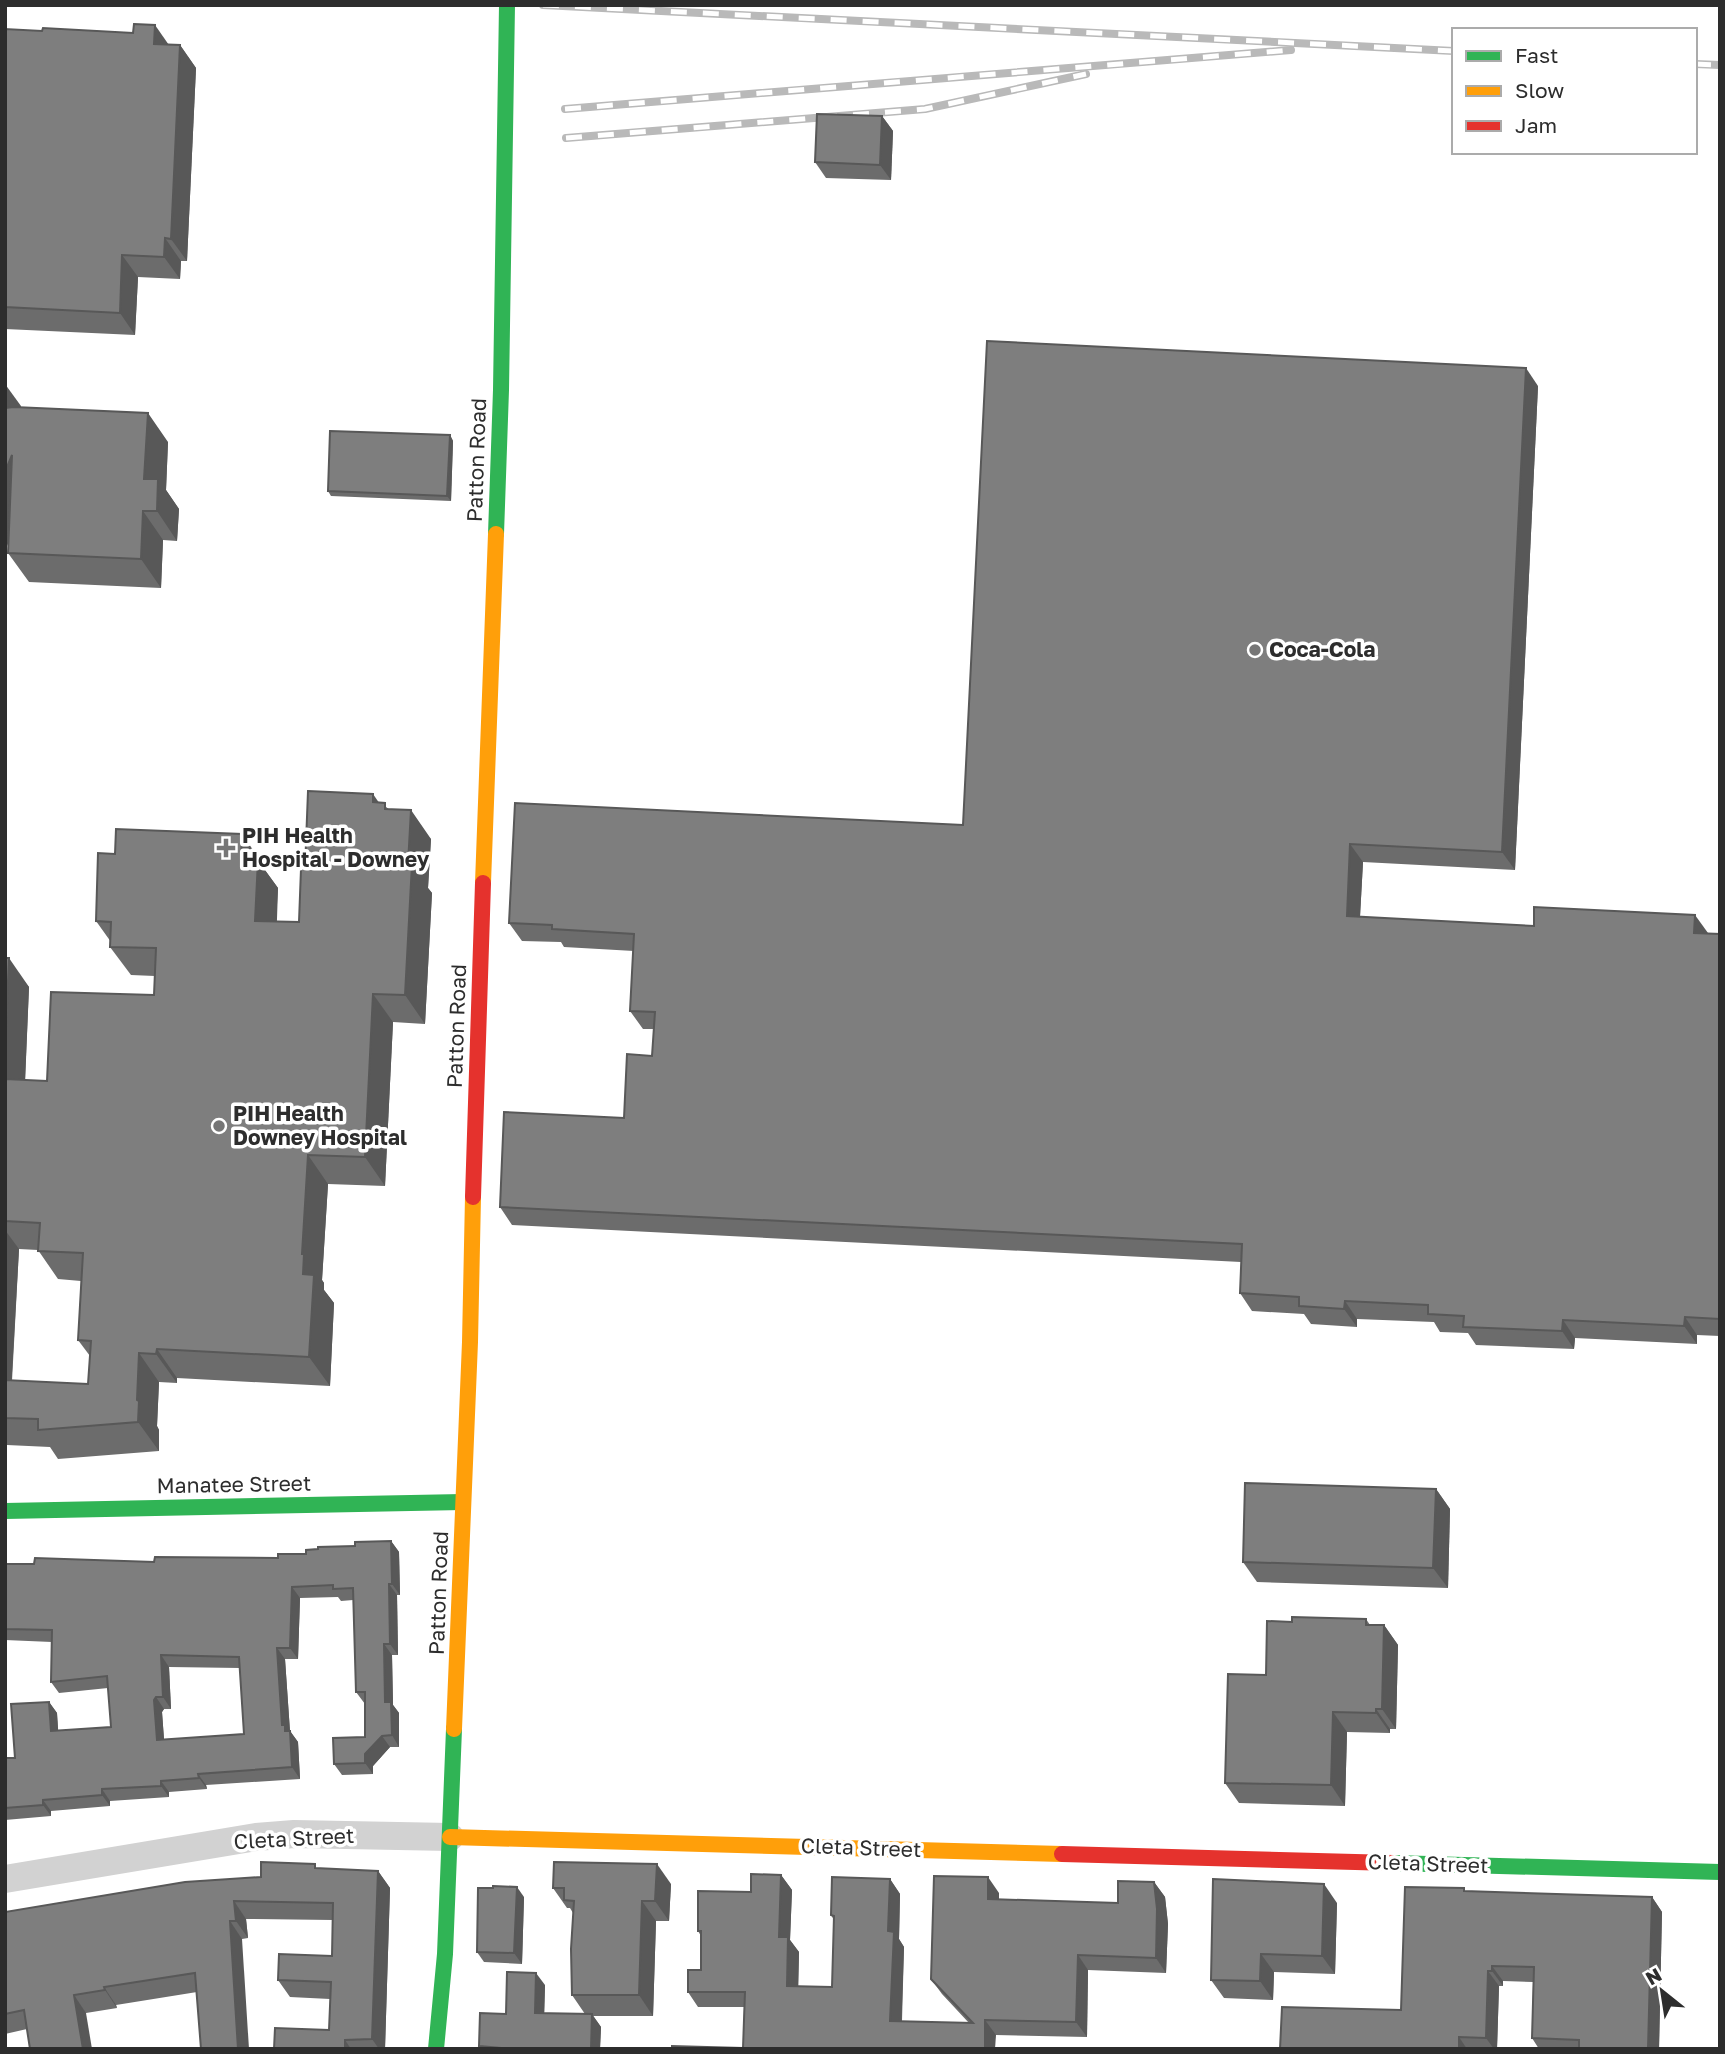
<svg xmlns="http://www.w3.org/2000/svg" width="1725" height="2054" font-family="'Golos Text',sans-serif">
  <rect width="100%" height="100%" fill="#fff"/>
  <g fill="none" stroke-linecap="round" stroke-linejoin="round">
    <path stroke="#d2d2d2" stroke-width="28" d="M5,1879L256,1837L294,1834L450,1837"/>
    <g stroke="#30b455" stroke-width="16">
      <path d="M496,534L501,390L507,5"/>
      <path d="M5,1511L463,1502"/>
      <path d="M1393,1863L1720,1872"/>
      <path d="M436,2049L445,1954L454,1729"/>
    </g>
    <g stroke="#ff9f0a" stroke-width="16">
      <path d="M483,883L496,534"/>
      <path d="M454,1729L470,1342L473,1197"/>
      <path d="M450,1837L1062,1854"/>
    </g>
    <g stroke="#e5322d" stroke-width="16">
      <path d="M473,1197L483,883"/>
      <path d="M1062,1854L1393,1863"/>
    </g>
    <g stroke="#b9b9b9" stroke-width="8">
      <g id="rail">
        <path d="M543,5L1454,51"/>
        <path d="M1695,64L1720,65"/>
        <path d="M565,109L1291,50"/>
        <path d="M566,138L925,109L1086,74"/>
      </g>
    </g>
    <use href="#rail" stroke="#fff" stroke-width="5" stroke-dasharray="16" stroke-linecap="butt"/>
  </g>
  <g fill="#6c6c6c" fill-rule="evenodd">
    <path d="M5,29L180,45L196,68L187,261H181L180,279L138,277L135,335L5,329Z"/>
    <path d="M882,116L893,131L891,180L826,178L815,162Z"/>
    <path d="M1538,386L1515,870L1363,862L1360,917L1534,926L1708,933V934H1720V1336L1697,1335V1344L1575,1338L1574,1349L1476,1345L1468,1333L1440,1332L1434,1322L1357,1319V1327L1311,1324L1304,1314L1252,1311L1240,1293L1241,1262L512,1225L500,1207L624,1118L652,1056L654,1029H643L630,1011L634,951L564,947L561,942L522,941L509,923L963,825Z"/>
    <path d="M21,406L20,407L168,442L166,490L179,509L177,541L163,540L161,588L29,582L8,553Z"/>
    <path d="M450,435L453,441L451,501L331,496L328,491Z"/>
    <path d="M379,802L431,839L428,888L432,893L425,1024L393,1022L385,1186L328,1184L322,1280L324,1283V1290L334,1303L330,1386L177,1378V1383L159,1382L157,1426L159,1430V1451L58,1459L50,1447L7,1445V1449H5V958L29,987L25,1080L47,1081L154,995L155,976L131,975L110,947L111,942L96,921L262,863V866L278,888L276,921L299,922L305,869ZM19,1249L38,1250L58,1279L81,1281L78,1340L90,1356L88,1384L12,1381Z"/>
    <path d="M1436,1489L1450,1509L1448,1588L1257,1582L1243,1562Z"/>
    <path d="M391,1541L399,1552L400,1595H397L398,1655H392L393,1705L399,1713V1747H390L373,1766V1774L342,1775L334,1764L365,1737V1704L356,1692L353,1600L341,1601L338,1597L300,1598L298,1659H285L290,1731L298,1742L300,1779L206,1785L207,1789L169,1792V1797L110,1801V1806L51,1811V1816L5,1820V1758H15L49,1702L57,1713L58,1731L111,1727L108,1688L59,1693L51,1682L52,1642L5,1640V1564L154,1562L278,1558L306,1554L318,1549ZM169,1667L240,1668L244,1734L164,1740L162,1712L164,1709H171Z"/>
    <path d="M1366,1619L1370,1625H1384L1398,1645L1396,1729H1390V1733L1347,1732L1345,1806L1239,1803L1225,1783L1266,1675L1292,1622Z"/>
    <path d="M319,1869L378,1871L390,1888L385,2049H274L329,2030L330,1999L290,1997L278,1980L332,1956L333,1920L246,1919L248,1938L242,1939L197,1992L116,2005L117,2008L86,2013L27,2029L5,2034V1912Z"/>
    <path d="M781,1875L792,1890L790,1940L799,1952L798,1986L832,1987L834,1920L831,1915L890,1879L900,1894L899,1939L904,1947L902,2021L969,2023L942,1994L931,1979L999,1893V1900L1118,1903L1154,1882L1165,1897L1168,1924L1166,1973L1088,1970L1087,2037L996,2035L743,2048L744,2007H698L688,1992L701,1970V1936L698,1931L751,1892Z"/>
    <path d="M671,1884L669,1921H656L653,2016H593L601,2027L600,2049H481L479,2046L506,2014L545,1985L544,2013L585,2014L572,1995L573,1913L570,1908H567L553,1888Z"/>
    <path d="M1466,1891L1652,1897L1662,1912L1659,2049H1539L1532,2038L1533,1982L1503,1981V1986H1499L1497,2049H1280L1401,2010Z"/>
    <path d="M524,1897L522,1964L484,1962L477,1952Z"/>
    <path d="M1337,1903L1335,1974L1274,1972L1273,2000L1224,1998L1211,1980Z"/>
  </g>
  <g fill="#585858">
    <path d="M155,25L171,48L154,44Z"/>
    <path d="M180,45L196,68L187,261L171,239Z"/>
    <path d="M882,116L893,131L891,180L880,165Z"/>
    <path d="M165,238L181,261L180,279L164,257Z"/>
    <path d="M122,255L138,277L135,335L120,313Z"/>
    <path d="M1526,368L1538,386L1515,870L1502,852Z"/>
    <path d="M5,384L21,406L18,439L5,420Z"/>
    <path d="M148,413L168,442L166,490L179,509L177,541L157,511L144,479Z"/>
    <path d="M450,435L453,441L451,501L447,496Z"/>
    <path d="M12,455L33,484L5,551V472Z"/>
    <path d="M143,511L163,540L161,588L141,559Z"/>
    <path d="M373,794L393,823L373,802Z"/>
    <path d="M411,810L431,839L428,888L432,893L425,1024L405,995Z"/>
    <path d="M242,834L262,863V866L278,888L276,949L255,921L241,859Z"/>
    <path d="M1350,844L1363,862L1359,934L1347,916Z"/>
    <path d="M1695,915L1708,933L1707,951L1694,933Z"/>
    <path d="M9,958L29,987L24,1107L5,1080Z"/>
    <path d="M373,994L393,1022L385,1186L365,1157Z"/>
    <path d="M308,1155L328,1184L322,1280L324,1283V1290L334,1303L330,1386L309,1357L302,1254Z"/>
    <path d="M5,1230L19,1249L10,1409L5,1402Z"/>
    <path d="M1345,1301L1357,1319V1327L1344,1309Z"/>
    <path d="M1685,1317L1697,1335V1344L1684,1326Z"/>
    <path d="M1563,1320L1575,1338L1574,1349L1562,1331Z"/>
    <path d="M157,1349L177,1378V1383L156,1354Z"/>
    <path d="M139,1353L159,1382L157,1426L159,1430V1451L138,1422L137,1400Z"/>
    <path d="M1436,1489L1450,1509L1448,1588L1433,1568Z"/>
    <path d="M391,1541L399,1552L400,1595L392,1584Z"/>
    <path d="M389,1584L397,1595L398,1655L390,1644Z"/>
    <path d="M292,1587L300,1598L298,1659L290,1648Z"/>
    <path d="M1384,1625L1398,1645L1396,1729L1382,1709Z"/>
    <path d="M384,1644L392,1655L393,1705L399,1713V1747L392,1735L385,1702Z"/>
    <path d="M277,1648L285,1659L290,1732V1731L298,1742L300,1779L292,1767L282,1725Z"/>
    <path d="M161,1655L169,1667L171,1709L163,1697Z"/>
    <path d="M156,1697L164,1709L162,1712L165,1752L157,1740L154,1700Z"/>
    <path d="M49,1702L57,1713L59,1743L51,1731Z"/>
    <path d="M1376,1709L1390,1729V1733L1376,1713Z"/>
    <path d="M1333,1712L1347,1732L1345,1806L1331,1785Z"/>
    <path d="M382,1736L390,1747L373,1766V1774L365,1763V1754Z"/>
    <path d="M198,1774L206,1785L207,1789L199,1778Z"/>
    <path d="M161,1781L169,1792V1797L161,1786Z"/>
    <path d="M102,1789L110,1801V1806L102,1795Z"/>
    <path d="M43,1800L51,1811V1816L43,1805Z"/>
    <path d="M657,1864L671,1884L669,1921L655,1901Z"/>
    <path d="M378,1871L390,1888L385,2049H379L372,2039Z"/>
    <path d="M781,1875L792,1890L790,1940L799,1952L798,2001L787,1986L779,1937Z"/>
    <path d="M988,1877L999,1893V1915L988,1899Z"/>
    <path d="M890,1879L900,1894L899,1939L904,1947L901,2036L890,2021L888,1931Z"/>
    <path d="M1154,1882L1165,1897L1168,1924L1166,1973L1156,1958Z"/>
    <path d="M1324,1884L1337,1903L1335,1974L1322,1956Z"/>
    <path d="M517,1887L524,1897L522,1964L514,1953Z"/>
    <path d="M1652,1897L1662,1912L1659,2049H1648Z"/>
    <path d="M234,1901L246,1919L248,1938L236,1921Z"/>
    <path d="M642,1901L656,1921L653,2016L639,1995Z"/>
    <path d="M230,1921L242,1939L249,2049H238Z"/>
    <path d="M1261,1954L1274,1972L1273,2000L1260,1981Z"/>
    <path d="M1078,1955L1088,1970L1087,2037L1076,2022Z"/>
    <path d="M1492,1966L1503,1981V1986L1492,1971Z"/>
    <path d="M1488,1971L1499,1986L1497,2049H1494L1486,2038Z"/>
    <path d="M536,1973L545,1985L544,2025L535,2013Z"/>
    <path d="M104,1987L116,2005L117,2008L105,1990Z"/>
    <path d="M74,1995L86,2013L92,2049H83Z"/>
    <path d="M592,2014L601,2027L600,2049H591Z"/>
    <path d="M985,2020L996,2035L995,2049H985Z"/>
    <path d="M1459,2037L1467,2049H1459Z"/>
    <path d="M345,2040L351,2049H345Z"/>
  </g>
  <g fill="#7e7e7e" stroke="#585858" stroke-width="2" fill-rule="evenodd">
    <path d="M134,24L155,25L154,44L180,45L171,239L165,238L164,257L122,255L120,313L5,307V29L42,31L43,28L133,33Z"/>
    <path d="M817,114L882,116L880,165L815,162Z"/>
    <path d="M987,341L1526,368L1502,852L1350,844L1347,916L1534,926V907L1695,915L1694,933L1720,934V1319L1685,1317L1684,1326L1563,1320L1562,1331L1463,1327L1464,1316L1428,1314V1305L1345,1301L1344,1309L1299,1306V1297L1240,1293L1242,1244L500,1207L504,1112L624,1118L627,1054L652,1056L655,1012L630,1011L634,934L552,929V925L509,923L515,803L963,825Z"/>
    <path d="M14,407L148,413L144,479H158L157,511H143L141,559L8,553L12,455L5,472V408Z"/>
    <path d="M330,431L450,435L447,496L328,491Z"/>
    <path d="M308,791L373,794V802L385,803V809L411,810L408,864H412L405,995L373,994L365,1157L308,1155L302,1254H304L303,1274L314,1275L309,1357L157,1349L156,1354L139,1353L137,1400L139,1401L138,1422L38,1430V1419L5,1418V1380L88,1384L91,1341L78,1340L83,1253L38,1251L40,1223L5,1221V1079L47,1081L51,992L154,995L156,948L110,947L111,922L96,921L98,853L115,854L116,829L242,834L241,859L258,860L255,921L299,922L301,869H305Z"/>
    <path d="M5,958H9L5,1051Z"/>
    <path d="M1245,1483L1436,1489L1433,1568L1243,1562Z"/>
    <path d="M391,1541L392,1584H389L390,1644H384L385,1702H391L392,1735L382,1736L365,1754V1763L334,1764L333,1738L365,1737V1692H356L353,1588L333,1589V1585L292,1587L290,1648H277L282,1725H285V1731H290L292,1767L198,1774L199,1778L161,1781V1786L102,1789V1795L43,1800V1805L5,1808V1758H15L11,1704L49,1702L51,1731L111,1727L107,1676L51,1682L52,1630L5,1629V1564H34L35,1558L154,1562L155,1557L278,1558V1554H306V1550L318,1549V1547L355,1546V1542ZM161,1655L239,1657L244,1734L157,1740L154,1700L156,1697H163Z"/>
    <path d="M1292,1617L1366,1619V1625H1384L1382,1709H1376V1713L1333,1712L1331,1785L1225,1783L1228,1674L1266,1675L1267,1621L1292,1622Z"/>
    <path d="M261,1862L315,1864V1868L378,1871L372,2039L345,2040V2049H274L275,2028L329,2030L331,1982L278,1980L279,1954L332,1956L333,1903L234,1901L236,1921H230L238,2049H201L195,1973L104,1987L105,1990L74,1995L83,2049H30L24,2010L5,2014V1912L185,1882L261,1877Z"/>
    <path d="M554,1862L657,1864L655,1901H642L639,1995H572L571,1949L574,1901L564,1900V1888H553Z"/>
    <path d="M751,1874L781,1875L779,1937H788L787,1986L832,1987L834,1916L831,1915L832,1877L890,1879L888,1931L894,1932L890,2021L973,2023L931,1979L934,1876L988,1877V1899L1118,1903V1881L1154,1882L1157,1909L1156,1958L1078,1955L1076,2022L985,2020V2049H672V2046L743,2048L745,1992H688V1970H701V1931H698V1891L751,1892Z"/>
    <path d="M1213,1879L1324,1884L1322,1956L1261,1954L1260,1981L1211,1980Z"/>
    <path d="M493,1886L517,1887L514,1953L477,1952L478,1888H493Z"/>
    <path d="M1405,1887L1464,1888V1891L1652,1897L1648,2049H1579V2040L1532,2038L1534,1967L1492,1966V1971H1488L1486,2038L1459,2037V2049H1280L1282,2007L1401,2010Z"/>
    <path d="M507,1972L536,1973L535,2013L592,2014L591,2049H514L479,2046L480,2013L506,2014Z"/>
  </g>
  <g fill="#767676" stroke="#fff" stroke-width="2.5">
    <circle cx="1255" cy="650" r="7"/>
    <path d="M222.5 837.5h7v7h7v7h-7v7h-7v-7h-7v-7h7z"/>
    <circle cx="219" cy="1126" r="7"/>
  </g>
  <g text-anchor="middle" stroke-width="7" stroke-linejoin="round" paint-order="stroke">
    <g font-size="21" fill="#2d2d2d" stroke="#fff">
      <text transform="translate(477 460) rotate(-88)" y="7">Patton Road</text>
      <text transform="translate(457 1026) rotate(-88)" y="7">Patton Road</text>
      <text transform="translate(234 1485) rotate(-1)" y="7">Manatee Street</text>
      <text transform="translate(439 1593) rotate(-88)" y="7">Patton Road</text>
      <text transform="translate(294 1839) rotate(-3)" y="7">Cleta Street</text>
      <text transform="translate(861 1848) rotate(2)" y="7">Cleta Street</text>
      <text transform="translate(1428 1864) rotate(2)" y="7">Cleta Street</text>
    </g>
    <g font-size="21" font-weight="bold" fill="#2d2d2d" stroke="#fff" text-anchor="start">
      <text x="1269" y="657">Coca-Cola</text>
      <text x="242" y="843">PIH Health<tspan x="242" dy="24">Hospital - Downey</tspan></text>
      <text x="233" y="1121">PIH Health<tspan x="233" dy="24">Downey Hospital</tspan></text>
    </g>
  </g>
  <rect width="1725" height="2054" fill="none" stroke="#2d2d2d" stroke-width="14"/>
  <rect x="1452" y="28" width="245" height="126" fill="#ffffff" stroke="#ababab" stroke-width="2"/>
  <rect x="1466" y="51" width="35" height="10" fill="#30b455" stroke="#ababab" stroke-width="2"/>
  <text x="1515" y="63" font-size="21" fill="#2d2d2d">Fast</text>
  <rect x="1466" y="86" width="35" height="10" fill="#ff9f0a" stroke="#ababab" stroke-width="2"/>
  <text x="1515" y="98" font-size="21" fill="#2d2d2d">Slow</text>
  <rect x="1466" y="121" width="35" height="10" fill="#e5322d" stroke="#ababab" stroke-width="2"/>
  <text x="1515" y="133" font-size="21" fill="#2d2d2d">Jam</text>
  <g transform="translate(1662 1991) rotate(330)" stroke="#ffffff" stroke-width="5" paint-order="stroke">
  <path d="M0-5L12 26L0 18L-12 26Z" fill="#2d2d2d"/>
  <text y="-10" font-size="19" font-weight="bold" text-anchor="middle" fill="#2d2d2d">N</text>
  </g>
</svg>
